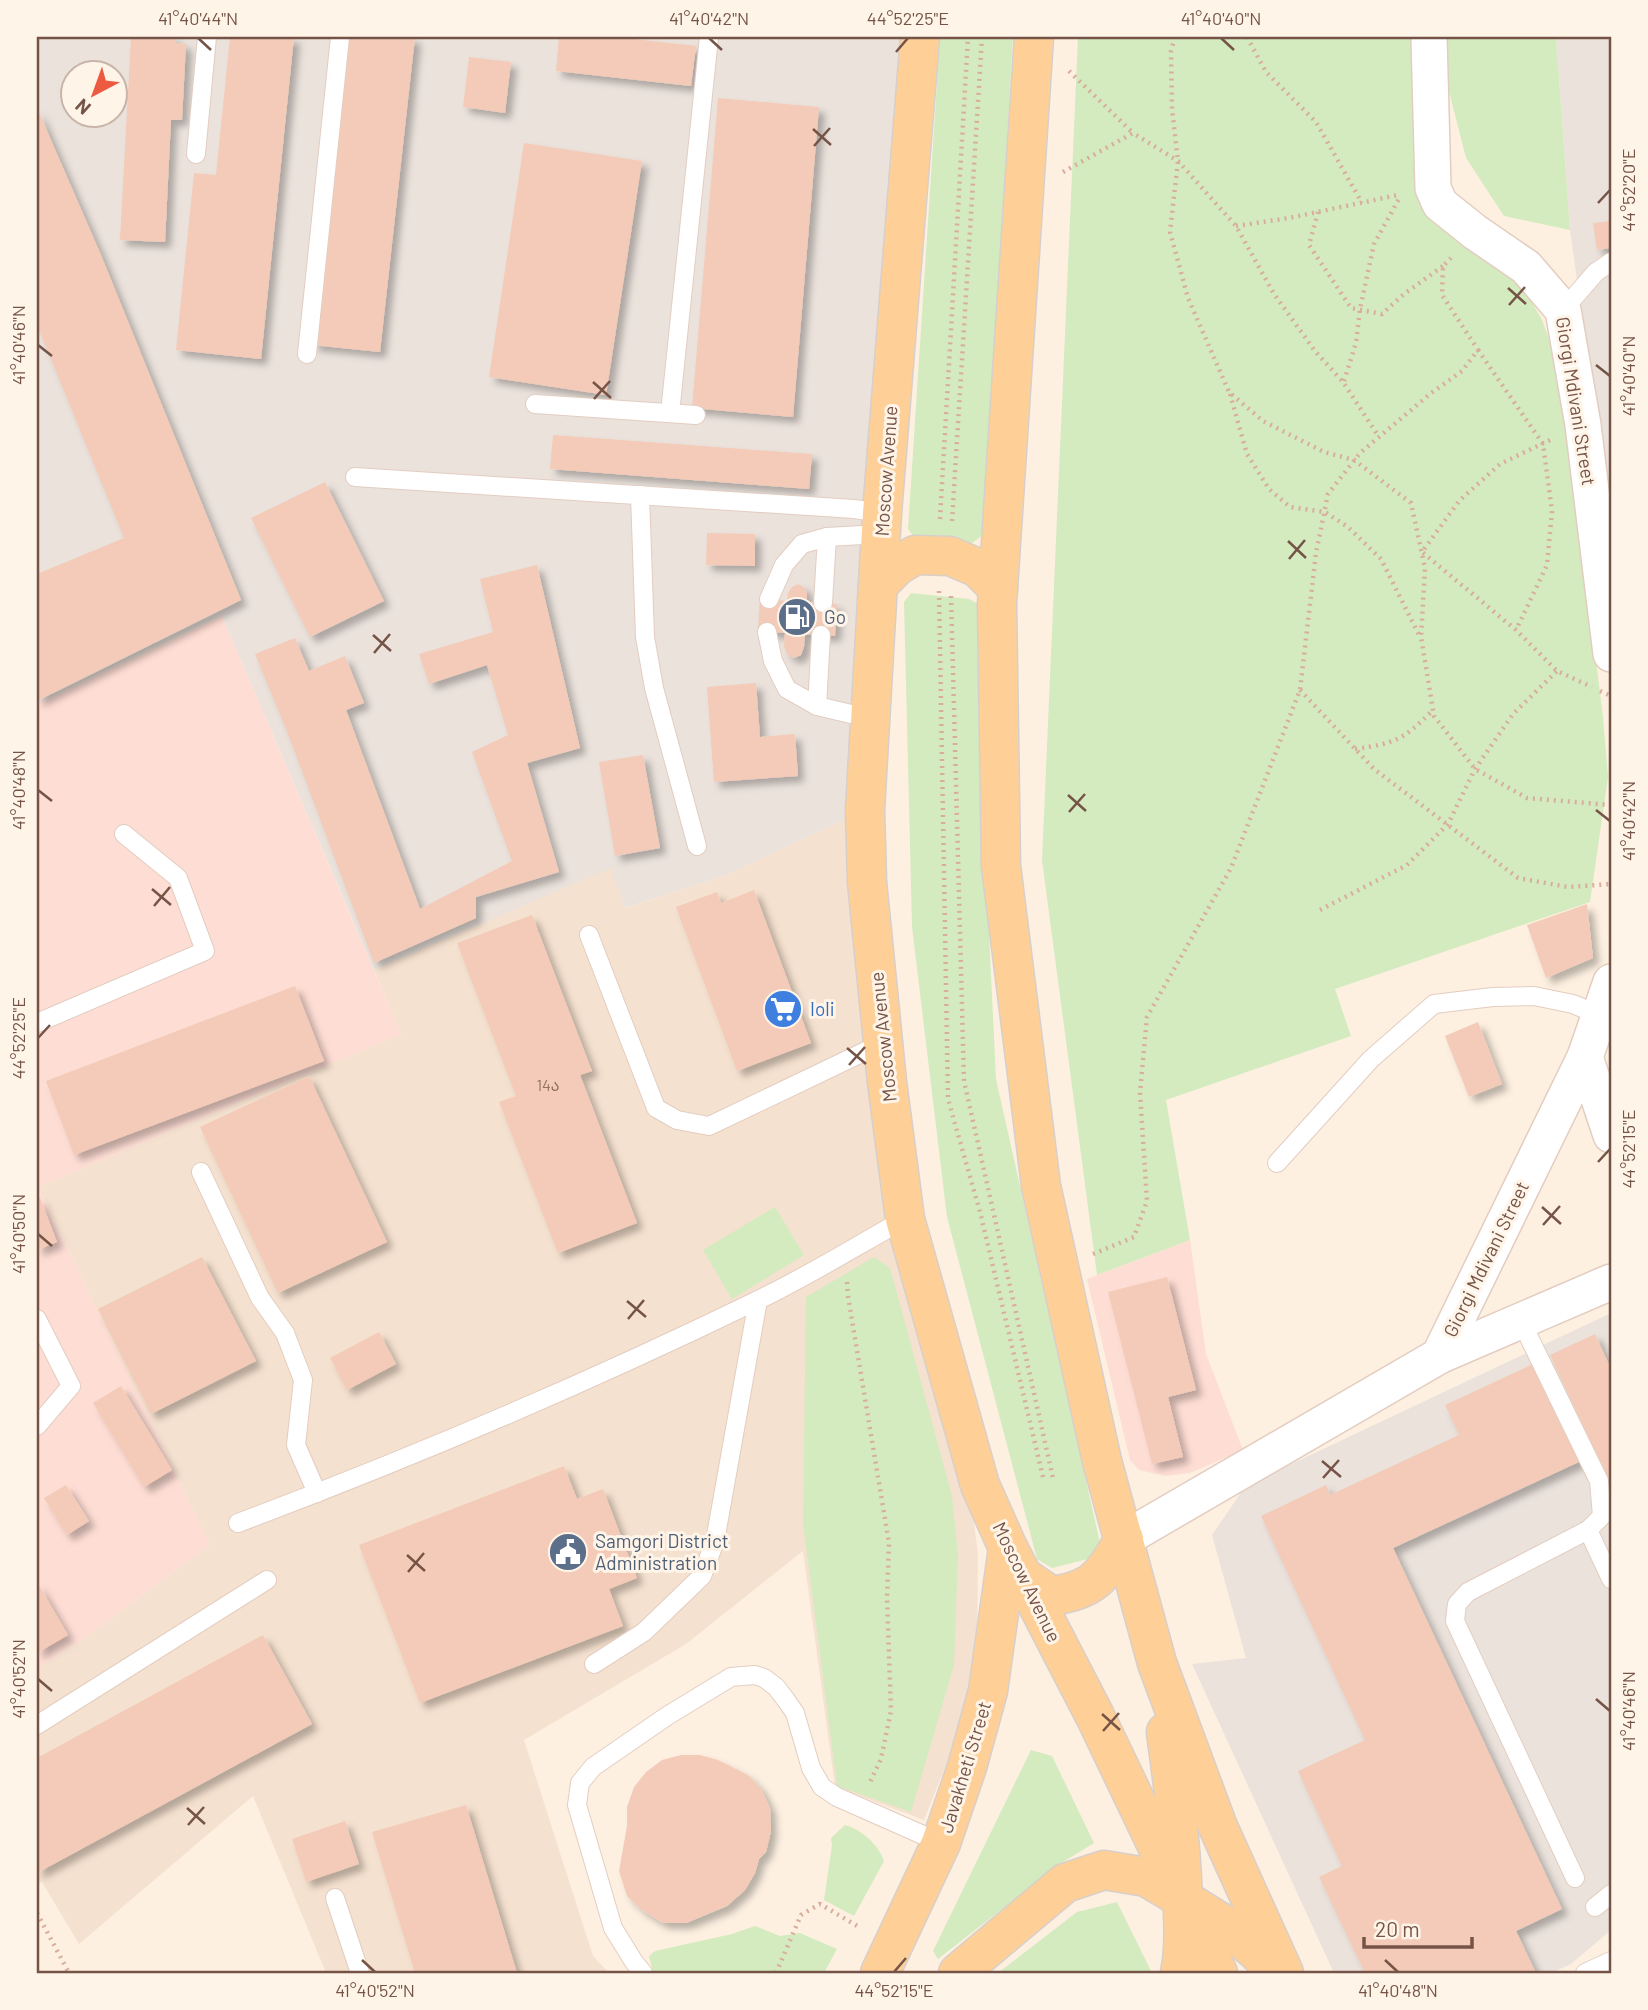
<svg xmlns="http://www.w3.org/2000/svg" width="1648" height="2010" font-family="Barlow,'Noto Sans Georgian',sans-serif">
  <defs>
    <filter id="shadow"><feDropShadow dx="6" dy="6" stdDeviation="3.5" flood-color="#0004"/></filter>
  </defs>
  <rect width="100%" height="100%" fill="#fdf0e1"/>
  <path fill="#f5e1cf" d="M854,815L969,1486L978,1554L977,1651L956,1740L924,1820L835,1787L803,1551L686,1644L524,1740L593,1956L609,1973H326L253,1796L79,1944L42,1882L37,1884V1668L79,1642L210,1545L38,1187L401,1034L374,970L611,867L626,908L726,875Z"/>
  <g fill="#feddd4">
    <path d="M222,616L401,1034L38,1187L210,1545L79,1642L37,1668V704Z"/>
    <path d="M1190,1240L1206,1354L1243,1450L1190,1473L1166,1476L1139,1470L1130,1460L1087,1279Z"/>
  </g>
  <g fill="#ebe2dc" fill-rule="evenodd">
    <path d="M37,37H901L854,815L726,875L625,908L611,868L374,970L222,616L37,704ZM74,74H116V116H74Z"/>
    <path d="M1556,37H1611V523L1570,230Z"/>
    <path d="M1611,1313V1930L1571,1964L1551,1973H1334L1192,1664L1246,1658L1212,1535L1242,1491L1283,1468Z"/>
  </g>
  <g fill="#d4ebbf">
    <path d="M940,37H1013L984,534L967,547L917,541L908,529Z"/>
    <path d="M1078,37H1413L1418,158L1477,249L1525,290L1542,320L1559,366L1603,717L1608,777L1590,902L1335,989L1351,1036L1166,1100L1190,1240L1097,1275L1042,860Z"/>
    <path d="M1435,37H1556L1570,230L1504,216L1466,158Z"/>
    <path d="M911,593L969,599L980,605V746L996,1079L1100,1543L1088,1559L1052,1568L1037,1559L947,1217L912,927L904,602Z"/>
    <path d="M775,1207L804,1255L732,1299L703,1250Z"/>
    <path d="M874,1257L890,1268L952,1496L958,1554L954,1665L911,1812L837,1786L803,1523L806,1297Z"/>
    <path d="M1031,1750L1052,1756L1094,1843L1060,1864L938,1959L933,1951Z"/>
    <path d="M845,1825C861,1829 879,1845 884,1861L854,1916L824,1900L832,1845L831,1838Z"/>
    <path d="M1117,1902L1152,1973H998L1077,1912Z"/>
    <path d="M755,1926L780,1936L800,1933L837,1949L824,1973H653L649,1956L655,1951L732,1934Z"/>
  </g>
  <g fill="#f3cbb8" filter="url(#shadow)">
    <path d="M131,37H176V43L186,44L182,120H171L165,242L120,240Z"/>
    <path d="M230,37H294L261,359L176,350L194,173L216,175Z"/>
    <path d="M346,37H415L380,352L312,345Z"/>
    <path d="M559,37H616L696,46L691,86L556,71Z"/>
    <path d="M469,57L511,62L505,113L463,107Z"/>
    <path d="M718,98L819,107L793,417L692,408Z"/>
    <path d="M37,108L101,255L241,600L37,701V574L124,538L37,325Z"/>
    <path d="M524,143L642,161L606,395L489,377Z"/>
    <path d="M1611,221V248L1597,250L1593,223Z"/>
    <path d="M553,435L812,454L809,489L550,469Z"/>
    <path d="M325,482L384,601L310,637L251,518Z"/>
    <path d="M707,533L755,534V566L706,565Z"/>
    <path d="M537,565L580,748L527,763L559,872L476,897V918L374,963L288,734L255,654L295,638L309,671L345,656L364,703L346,710L420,909L512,861L472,752L508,735L487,665L429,684L419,654L493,632L480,579Z"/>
    <path d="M798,584L805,588L807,594V602L837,604L835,636L805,634L804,647L801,655L794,658L787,654L784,646L785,633L758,631L760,599L787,601L788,593L792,587Z"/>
    <path d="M756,683L760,737L795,734L798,776L714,782L707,687Z"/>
    <path d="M643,755L660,848L615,856L599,762Z"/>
    <path d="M754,890L811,1043L737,1071L676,907L717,892L721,903Z"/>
    <path d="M1587,904L1593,958L1546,978L1527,925Z"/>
    <path d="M532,915L592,1071L580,1075L637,1223L558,1253L499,1102L516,1096L457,943Z"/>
    <path d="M295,986L324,1061L74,1155L46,1081Z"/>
    <path d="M1478,1022L1502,1084L1469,1097L1445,1036Z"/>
    <path d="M309,1076L387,1242L278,1293L200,1127Z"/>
    <path d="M40,1198L57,1242L37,1250V1199Z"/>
    <path d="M202,1257L256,1361L151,1414L98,1309Z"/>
    <path d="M1167,1277L1196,1390L1168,1397L1183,1457L1152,1464L1108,1292Z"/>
    <path d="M379,1332L396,1364L347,1390L330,1358Z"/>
    <path d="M1595,1334L1611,1369V1485L1550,1355Z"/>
    <path d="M1535,1363L1581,1461L1393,1548L1562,1909L1516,1931L1536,1973H1365L1319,1877L1342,1866L1298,1771L1365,1740L1261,1516L1326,1485L1330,1495L1459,1435L1445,1405Z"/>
    <path d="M121,1386L172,1470L144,1487L93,1403Z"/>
    <path d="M564,1466L577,1499L603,1489L637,1578L609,1589L623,1626L420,1703L359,1545Z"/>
    <path d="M66,1485L89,1521L67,1535L44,1498Z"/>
    <path d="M37,1582L68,1635L37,1653Z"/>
    <path d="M263,1635L312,1724L37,1873V1758Z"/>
    <path d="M681,1755H700L718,1760L748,1775L761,1789L770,1808L771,1831L766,1852L759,1859L755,1873L745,1890L727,1906L686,1923H663L642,1910L627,1896L619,1871L627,1826V1807L634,1787L646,1772L662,1760Z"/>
    <path d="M466,1805L517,1973H415L372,1832Z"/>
    <path d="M345,1821L359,1864L306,1882L292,1839Z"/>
  </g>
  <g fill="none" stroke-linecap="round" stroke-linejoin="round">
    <g stroke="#e3cdc0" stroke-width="20">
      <g id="service">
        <path d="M196,154L207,37"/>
        <path d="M1563,310L1596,272L1611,262"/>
        <path d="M307,354L340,37"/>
        <path d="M535,404L696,415"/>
        <path d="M670,413L709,37"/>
        <path d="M355,477L854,509L882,513"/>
        <path d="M640,495L645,637L654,688L697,846"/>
        <path d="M769,599L784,565L802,544L827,537L881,534"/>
        <path d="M823,603L827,537"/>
        <path d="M767,632L773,661L787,689L817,706L851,714L870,715"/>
        <path d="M817,706L821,635"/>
        <path d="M589,935L656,1108L677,1120L709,1126L868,1050L883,1045"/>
        <path d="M37,1023L205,951L178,878L124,834"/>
        <path d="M1277,1163L1371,1059L1434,1004L1493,997L1534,996L1573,1004L1601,1016"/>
        <path d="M201,1172L260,1298L285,1333L303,1380L296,1445L317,1493"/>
        <path d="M37,1319L71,1386L37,1426"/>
        <path d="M1521,1321L1599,1481L1602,1516L1588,1530L1468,1592L1457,1604L1455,1621L1575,1878"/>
        <path d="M238,1523C414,1457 587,1383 756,1301C807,1277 856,1246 905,1219"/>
        <path d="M1588,1530L1611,1579"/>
        <path d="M594,1664L644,1632L702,1576L715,1541L758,1300"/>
        <path d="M37,1725L267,1580"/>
        <path d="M335,1898L360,1973"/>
        <path d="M1595,1907L1611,1894"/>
        <path d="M643,1973L634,1962L613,1928L577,1805L580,1783L593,1767L667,1716L731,1677L755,1675L764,1678L776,1687L786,1700L795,1713L811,1768L822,1787L837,1797L941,1843"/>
        <path d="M1585,1973L1611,1961"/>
      </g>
    </g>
    <g stroke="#e3cdc0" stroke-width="38">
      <g id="minor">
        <path d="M1429,37L1433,188L1440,204L1475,232L1526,267L1563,310L1583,425L1611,654"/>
        <path d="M1585,1057L1611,1135"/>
        <path d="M1439,1356L1611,1282"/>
        <path d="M1124,1539L1439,1356L1585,1057L1611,982"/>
      </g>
    </g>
    <g stroke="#d8cfcb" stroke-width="41">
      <g id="primary">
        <path d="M920,37L882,513L865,810L867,882L887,1082L905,1219L980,1485L1008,1548L1095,1716L1218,1973"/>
        <path d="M1034,37L997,604L1001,866L1041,1186L1102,1461L1157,1663L1218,1827L1284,1973"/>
        <path d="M878,585L897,566L915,555L950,556L978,568L998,588"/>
        <path d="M1022,1576L1051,1596C1096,1590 1103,1575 1124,1539"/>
        <path d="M1166,1732C1174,1793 1183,1853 1183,1914C1184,1934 1184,1954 1180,1973"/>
        <path d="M880,1973L941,1843L967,1767L988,1691L1008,1548"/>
        <path d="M958,1973L1065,1883L1104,1870L1146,1877L1183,1899L1223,1924L1255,1950L1277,1972"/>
      </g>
    </g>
    <g stroke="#d8ae9b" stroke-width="4.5" stroke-dasharray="2 5" stroke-linecap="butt">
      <path d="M1175,37L1171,51L1172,109L1178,161L1170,232L1188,298L1229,392L1263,421L1324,452L1354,460L1411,503L1425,568L1421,637L1434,716L1475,769L1527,798L1611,805"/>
      <path d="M1247,37L1266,72L1316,122L1362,203"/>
      <path d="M1069,71L1133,133"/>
      <path d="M1063,172L1133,133L1178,161L1236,226L1274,294L1315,351L1343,382L1379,437"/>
      <path d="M1318,212L1309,245L1351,308L1382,314L1404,294L1443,266"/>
      <path d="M1236,226L1289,218L1398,195"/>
      <path d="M1478,350L1543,444L1552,511L1547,565L1516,630"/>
      <path d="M1344,381L1356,343L1360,309L1374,244L1400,197"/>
      <path d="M1230,394L1247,454L1269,489L1290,507L1325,512L1348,527L1381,559L1420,637"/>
      <path d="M1550,440L1500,464L1459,501L1422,552L1516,630L1557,671L1592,687"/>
      <path d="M940,519L968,37"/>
      <path d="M952,521L982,37"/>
      <path d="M939,591L948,1099L980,1212L1044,1481"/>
      <path d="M951,596L964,1081L1053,1478"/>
      <path d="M1300,690L1374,769L1518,878L1568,887L1611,884"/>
      <path d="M1600,691L1611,696"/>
      <path d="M1355,749C1396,743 1403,740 1432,711"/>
      <path d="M1320,910L1407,865L1448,824L1475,769L1513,714L1557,671"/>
      <path d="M1093,1254L1134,1237L1147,1201L1140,1093L1147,1017L1231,868L1300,690L1316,553L1328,494L1360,453L1430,394L1462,371L1478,350L1442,295L1443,266L1451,258"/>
      <path d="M847,1282L848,1296L889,1543L887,1598L891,1711L881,1759L869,1784"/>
      <path d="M37,1913L69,1973"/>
      <path d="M776,1973L801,1915L820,1904L859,1927"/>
    </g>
    <use href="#service" stroke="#fff" stroke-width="18"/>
    <use href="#minor" stroke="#fff" stroke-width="35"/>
    <use href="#primary" stroke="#fed097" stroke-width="38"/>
  </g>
  <path fill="none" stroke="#755447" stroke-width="2.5" d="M198,38L211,50M709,38L722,50M1221,38L1234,50M896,52L908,38M813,129L831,145M814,146L830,128M1598,203L1610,190M1508,288L1526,304M1509,305L1525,287M38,345L52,356M1596,365L1610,376M593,382L611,398M594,399L610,381M1288,541L1306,558M1289,559L1305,540M373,635L391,651M374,653L390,634M38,790L52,801M1068,795L1086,811M1596,810L1610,821M1069,812L1085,794M152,889L171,905M154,906L170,887M38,1038L50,1025M847,1048L866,1064M849,1065L865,1047M1598,1162L1610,1149M1542,1207L1561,1224M1543,1225L1560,1206M38,1234L52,1246M627,1301L646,1317M628,1319L644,1300M1322,1461L1341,1477M1323,1478L1339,1460M407,1555L425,1571M408,1572L424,1553M38,1679L52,1691M1596,1699L1610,1711M1102,1714L1120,1730M1103,1731L1119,1713M187,1808L205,1824M188,1825L204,1807M362,1960L375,1972M1385,1960L1398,1972M894,1972L906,1958"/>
  <defs>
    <g id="fuel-disc" transform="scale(2.0125)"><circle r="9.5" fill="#5c6f8a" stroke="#fff4e8"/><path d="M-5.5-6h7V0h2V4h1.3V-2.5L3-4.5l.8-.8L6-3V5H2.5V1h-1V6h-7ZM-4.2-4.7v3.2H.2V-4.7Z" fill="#fff"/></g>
    <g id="supermarket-disc" transform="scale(2.0125)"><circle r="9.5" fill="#3f7fe0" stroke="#fff4e8"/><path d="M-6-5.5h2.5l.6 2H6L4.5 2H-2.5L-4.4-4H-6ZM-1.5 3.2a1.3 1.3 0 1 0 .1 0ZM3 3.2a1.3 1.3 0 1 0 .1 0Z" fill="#fff"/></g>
    <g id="civic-disc" transform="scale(2.0125)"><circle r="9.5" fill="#5c6f8a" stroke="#fff4e8"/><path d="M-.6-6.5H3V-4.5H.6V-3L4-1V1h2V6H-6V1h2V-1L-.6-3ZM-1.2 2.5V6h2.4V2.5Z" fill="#fff"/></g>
  </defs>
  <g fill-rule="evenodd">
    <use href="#fuel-disc" x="797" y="617"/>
    <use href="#supermarket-disc" x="783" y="1009"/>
    <use href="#civic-disc" x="568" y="1552"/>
  </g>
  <g text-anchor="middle" stroke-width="6" stroke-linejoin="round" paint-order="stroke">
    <g font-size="16" fill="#947263">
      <text x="548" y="1091">14ა</text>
    </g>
    <g font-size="19" fill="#755447" stroke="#fff4e8">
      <text transform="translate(1576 401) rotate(81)" y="7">Giorgi Mdivani Street</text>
      <text transform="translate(886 471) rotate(-86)" y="7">Moscow Avenue</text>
      <text transform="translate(883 1037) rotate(-96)" y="7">Moscow Avenue</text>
      <text transform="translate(1486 1259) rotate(-64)" y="7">Giorgi Mdivani Street</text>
      <text transform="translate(1027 1582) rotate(64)" y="7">Moscow Avenue</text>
      <text transform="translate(965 1767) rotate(-73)" y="7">Javakheti Street</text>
    </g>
    <g font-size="19" fill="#4e5e75" stroke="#fff4e8" text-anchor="start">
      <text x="824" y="624">Go</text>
      <text x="595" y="1548">Samgori District<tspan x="595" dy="22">Administration</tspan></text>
    </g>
    <g font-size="19" fill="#366cbe" stroke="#fff4e8" text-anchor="start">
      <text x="810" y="1016">Ioli</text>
    </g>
  </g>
  <rect width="1648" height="2010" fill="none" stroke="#fff4e8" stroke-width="77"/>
  <g transform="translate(94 94) rotate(221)"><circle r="33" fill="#fff4e8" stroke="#c8b4a8" stroke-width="2"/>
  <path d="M0-5L12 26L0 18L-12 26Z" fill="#ec5a41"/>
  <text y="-10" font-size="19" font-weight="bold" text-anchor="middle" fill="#755447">N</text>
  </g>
  <path d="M1364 1937v10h108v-10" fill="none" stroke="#755447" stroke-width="3.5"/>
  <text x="1375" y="1937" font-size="21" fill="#755447" stroke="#fff4e8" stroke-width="5" paint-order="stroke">20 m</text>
  <rect x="38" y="38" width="1572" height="1934" fill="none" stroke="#755447" stroke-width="2.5"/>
  <g font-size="18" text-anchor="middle" fill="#755447">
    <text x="198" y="25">41°40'44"N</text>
    <text x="709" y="25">41°40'42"N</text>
    <text x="908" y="25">44°52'25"E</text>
    <text x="1221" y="25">41°40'40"N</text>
    <text transform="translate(1629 190) rotate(-90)" y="6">44°52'20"E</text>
    <text transform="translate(19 345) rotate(-90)" y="6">41°40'46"N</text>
    <text transform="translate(1629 376) rotate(-90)" y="6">41°40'40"N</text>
    <text transform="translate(19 790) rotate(-90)" y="6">41°40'48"N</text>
    <text transform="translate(1629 821) rotate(-90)" y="6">41°40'42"N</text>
    <text transform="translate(19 1038) rotate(-90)" y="6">44°52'25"E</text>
    <text transform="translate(1629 1149) rotate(-90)" y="6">44°52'15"E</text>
    <text transform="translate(19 1234) rotate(-90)" y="6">41°40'50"N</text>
    <text transform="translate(19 1679) rotate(-90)" y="6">41°40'52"N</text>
    <text transform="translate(1629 1711) rotate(-90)" y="6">41°40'46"N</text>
    <text x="375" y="1997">41°40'52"N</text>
    <text x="894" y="1997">44°52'15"E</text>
    <text x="1398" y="1997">41°40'48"N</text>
  </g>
</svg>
